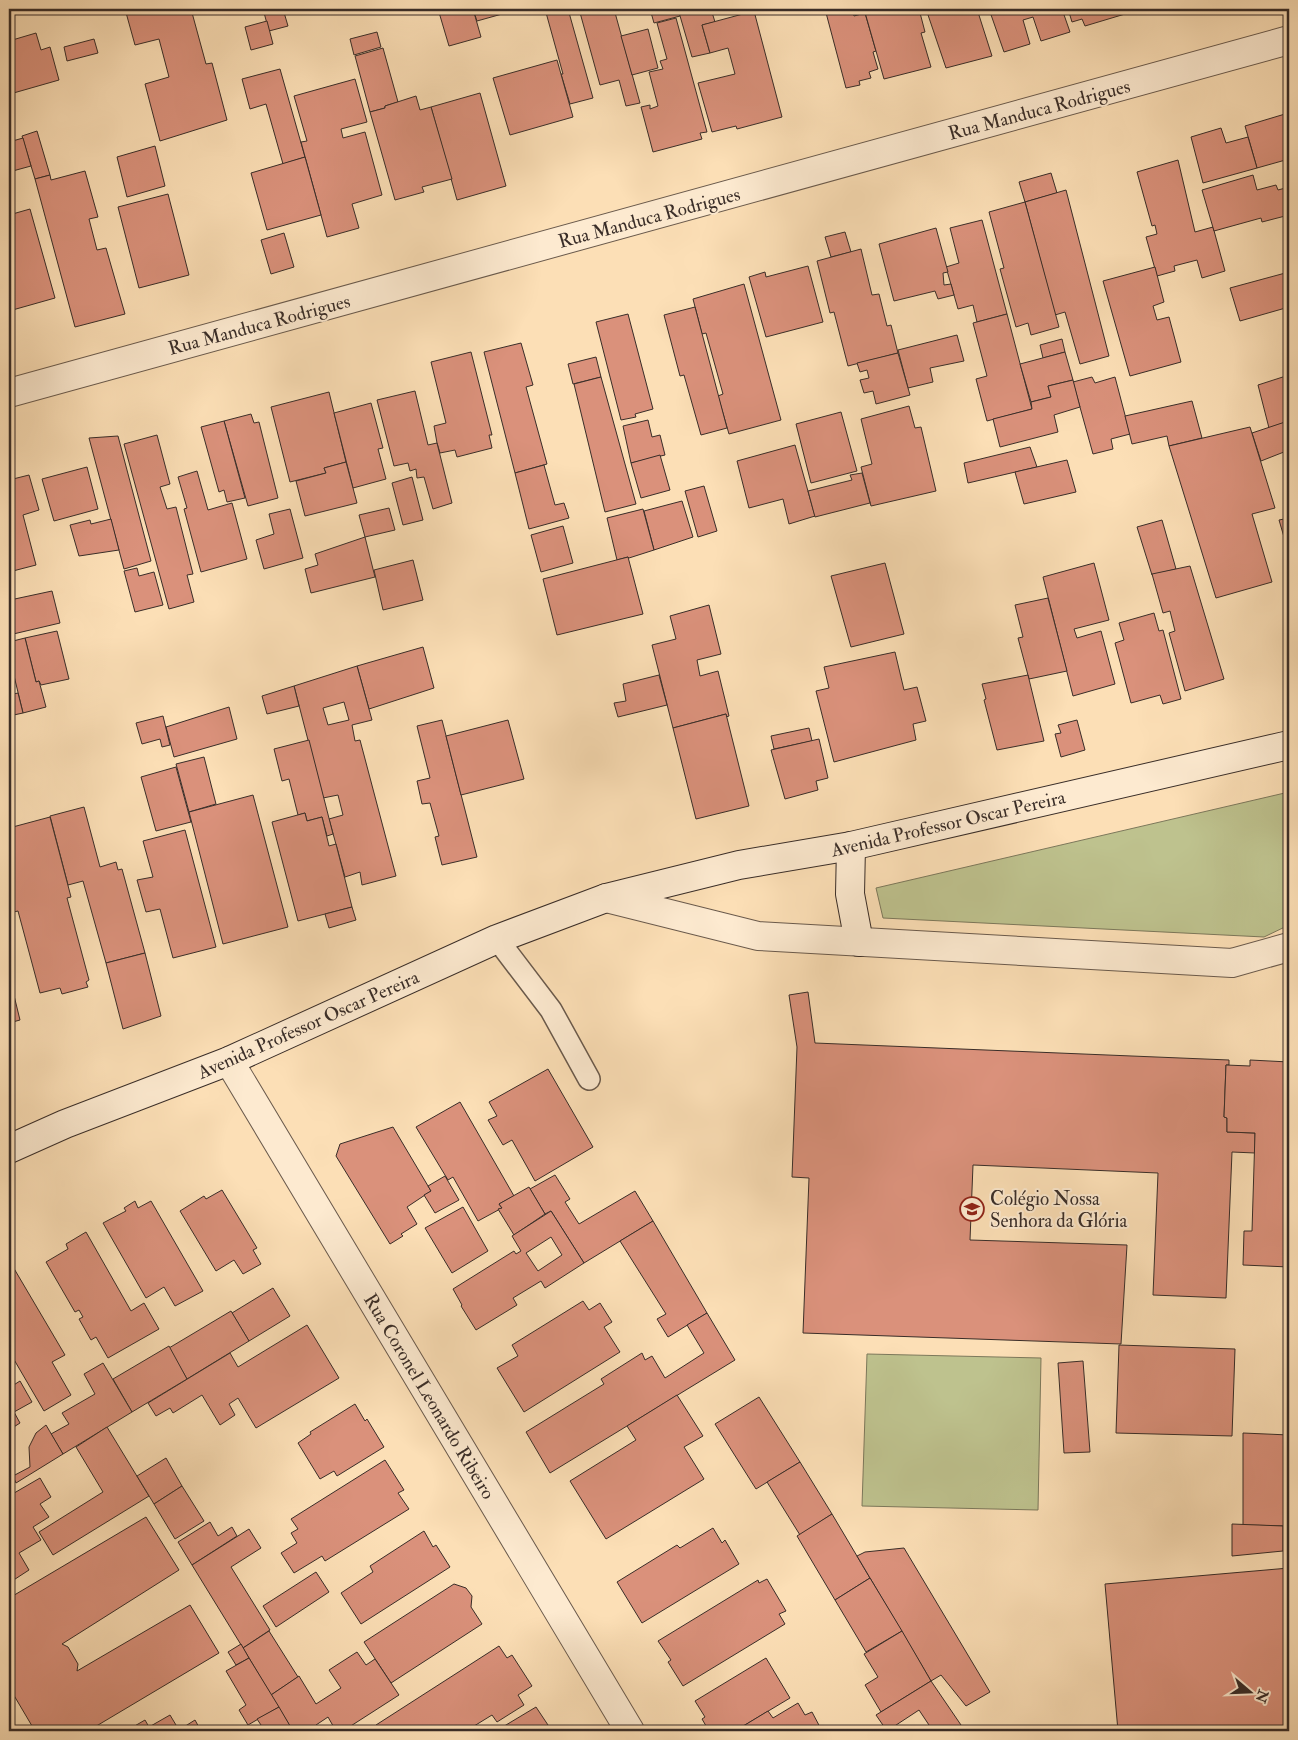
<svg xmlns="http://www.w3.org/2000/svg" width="1298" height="1740" font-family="'IM FELL Double Pica',serif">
  <rect width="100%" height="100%" fill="#fcdfb6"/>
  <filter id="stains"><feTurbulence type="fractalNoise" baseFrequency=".004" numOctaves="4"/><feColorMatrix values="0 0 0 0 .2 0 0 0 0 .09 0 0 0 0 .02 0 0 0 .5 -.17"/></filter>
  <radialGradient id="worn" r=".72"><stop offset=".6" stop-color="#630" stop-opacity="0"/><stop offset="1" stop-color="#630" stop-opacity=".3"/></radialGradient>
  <g fill="#bec28e" stroke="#7c785b">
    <path d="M1289,792V925L1264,937L883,918L876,888Z"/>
    <path d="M867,1354L1041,1358L1038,1510L862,1506Z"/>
  </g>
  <g fill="#da917b" stroke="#392d28" fill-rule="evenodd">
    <path d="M46,9H91L46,12Z"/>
    <path d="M125,9H191L206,64L212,63L227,120L160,141L145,84L169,77L159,39L135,45Z"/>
    <path d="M263,9H283L288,26L269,31Z"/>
    <path d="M438,9H473L481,37L449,46Z"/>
    <path d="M473,9H520L477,21Z"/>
    <path d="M545,9H568L593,98L570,104L561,74H563Z"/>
    <path d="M579,9H614L640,103L626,106L619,80L600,85Z"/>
    <path d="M650,9H678L680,16L654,23Z"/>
    <path d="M678,9H711L715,22L702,25L710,53L692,57Z"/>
    <path d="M825,9H852L854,16L865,13L876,51L873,52L878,69L869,72L871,78L859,81L860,85L846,88Z"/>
    <path d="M864,9H919L925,32L921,33L931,67L884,79Z"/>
    <path d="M926,9H977L992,56L946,68Z"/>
    <path d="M989,9H1062L1070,32L1041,41L1033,17L1023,20L1030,44L1004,52Z"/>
    <path d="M1068,9H1123L1125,14L1085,26L1082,19L1072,22Z"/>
    <path d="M754,11L782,117L737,129L736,126L712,132L698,83L735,74L728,48L710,53L702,25Z"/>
    <path d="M676,18L707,132L700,133L702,139L653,152L641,107L650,105V109L658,106L649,72L663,69L660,61L667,59L657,23Z"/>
    <path d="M267,21L273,44L251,50L245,27Z"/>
    <path d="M648,29L658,68L632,75L621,36Z"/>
    <path d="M377,32L381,47L354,55L350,39Z"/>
    <path d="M36,33L41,50L50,47L59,80L10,94L9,87V41Z"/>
    <path d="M94,39L98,53L67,61L64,47Z"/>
    <path d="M383,48L398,102L385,106V108L370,112L355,56Z"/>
    <path d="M557,60L573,117L510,135L493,78Z"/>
    <path d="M280,69L305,157L283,164L266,104L250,109L242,79Z"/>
    <path d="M355,79L367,122L341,129L343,138L365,132L382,195L352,204L359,228L327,237L301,142L307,141L294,96Z"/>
    <path d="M480,93L506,186L457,200L431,107Z"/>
    <path d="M416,96L420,110L431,107L452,179L422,187L424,192L395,200L370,112L385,108V106Z"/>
    <path d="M1285,114L1289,129V159L1257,168L1245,126Z"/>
    <path d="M1221,128L1226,143L1248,137L1257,168L1203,183L1191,137Z"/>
    <path d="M37,131L50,175L35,179L22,136Z"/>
    <path d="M23,138L31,166L9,172V142Z"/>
    <path d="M155,146L165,186L127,197L117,157Z"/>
    <path d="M305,157L321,215L267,230L251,173Z"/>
    <path d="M1178,160L1195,232L1213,227L1225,271L1202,278L1197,260L1174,266L1175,271L1157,276L1146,237L1157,234L1155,225L1152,226L1137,172Z"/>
    <path d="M85,171L98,217L89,219L97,250L106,248L125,314L75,327L35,179L50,175L51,180Z"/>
    <path d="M1051,173L1057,193L1025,202L1019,182Z"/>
    <path d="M1253,175L1257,190L1276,185L1278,190L1289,187V215L1262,222L1261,218L1214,231L1202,190Z"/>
    <path d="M1066,190L1109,356L1080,364L1065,312L1055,315L1025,202Z"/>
    <path d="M168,194L189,275L139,288L118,207Z"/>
    <path d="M1025,202L1059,327L1031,335L1028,323L1016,327L1000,269L1004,268L989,212Z"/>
    <path d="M30,209L55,298L9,311V215Z"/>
    <path d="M982,220L1007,314L977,322L973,305L958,309L946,267L959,263L950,228Z"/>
    <path d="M936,228L948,272L943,273L944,285L951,284L954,295L938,299L935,291L894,301L879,244Z"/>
    <path d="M845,232L851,252L831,257L825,237Z"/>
    <path d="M284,233L294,267L271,274L261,240Z"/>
    <path d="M861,249L872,295L879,294L887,326L891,325L898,353L848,366L834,312L830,313L817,261Z"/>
    <path d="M808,266L823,322L766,337L749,277L765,272L766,277Z"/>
    <path d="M1155,267L1164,302L1153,306L1157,320L1169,317L1181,362L1130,376L1103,281Z"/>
    <path d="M1289,272V307L1240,321L1230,288Z"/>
    <path d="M744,284L781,420L729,434L718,396L723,394L706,333L702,334L693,299Z"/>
    <path d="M695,307L727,428L701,435L684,375L680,376L664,315Z"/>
    <path d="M628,314L653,409L635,414L636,417L621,420L596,322Z"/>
    <path d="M1007,314L1032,409L987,421L976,379L987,376L973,323Z"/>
    <path d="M957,335L964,361L930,368L933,382L908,388L898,350Z"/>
    <path d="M1062,339L1065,352L1043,358L1040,345Z"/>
    <path d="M521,343L533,385L526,387L547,464L515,473L484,352Z"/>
    <path d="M471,352L492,435H489L492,448L457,457L455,450L440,453L437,443L434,426L446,423L431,362Z"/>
    <path d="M1065,352L1073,380L1048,386L1051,397L1031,402L1020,364Z"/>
    <path d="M898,353L910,395L876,404L873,391L864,393L860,380L869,378L867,370L860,372L857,363Z"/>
    <path d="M596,357L601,377L573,384L568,364Z"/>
    <path d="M1289,375V421L1269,428L1258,385Z"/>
    <path d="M601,377L636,504L605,512L574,384Z"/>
    <path d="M1092,377L1095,383L1115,377L1130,434L1111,439L1113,449L1093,454L1073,382Z"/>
    <path d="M1073,380L1080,407L1054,415L1058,432L1000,447L993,419L1032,409L1031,402L1051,397L1048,386Z"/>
    <path d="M415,391L428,445L437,443L452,503L433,509L424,477L417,478L416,469L410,471L408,463L394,466L377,400Z"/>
    <path d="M329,392L346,462L324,468L326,473L290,482L271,407Z"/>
    <path d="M1192,401L1202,438L1169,446L1167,436L1132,444L1125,416Z"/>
    <path d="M371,403L383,448L378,449L386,479L353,488L334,413Z"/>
    <path d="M909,406L915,428L921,427L936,491L871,506L861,467L872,464L861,419Z"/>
    <path d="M841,412L857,471L811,483L796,424Z"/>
    <path d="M251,414L254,423L259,422L278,498L248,506L224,421Z"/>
    <path d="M648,420L652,437L660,435L665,455L631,463L623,426Z"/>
    <path d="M224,421L245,498L227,502L224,490L219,492L201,427Z"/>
    <path d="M1285,422L1289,433V450L1261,461L1252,433Z"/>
    <path d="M1250,427L1275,508L1252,514L1272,582L1216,598L1169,446Z"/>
    <path d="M157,435L170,484L160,487L167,509L176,507L193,574L187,575L194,602L169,609L124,444Z"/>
    <path d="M118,436L151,561L124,569L89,438Z"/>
    <path d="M795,445L815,516L789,524L783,499L749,508L737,461Z"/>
    <path d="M1030,447L1037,467L968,483L964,463Z"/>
    <path d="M660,455L670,490L641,498L631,463Z"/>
    <path d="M1067,460L1076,492L1024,504L1015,472Z"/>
    <path d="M346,462L357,503L305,516L296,481L326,473L324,468Z"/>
    <path d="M544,465L555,505L564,503L569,518L529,529L515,473Z"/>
    <path d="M87,467L98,509L54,521L42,479Z"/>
    <path d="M197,471L208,510L232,503L247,559L201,572L184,509L187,508L178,477Z"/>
    <path d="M862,473L870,503L815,517L808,491L852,480L850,475Z"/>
    <path d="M29,475L39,510L23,515L36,565L9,572V480Z"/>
    <path d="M412,477L423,520L403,525L392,483Z"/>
    <path d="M704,486L717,531L698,537L685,491Z"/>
    <path d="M682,501L693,537L654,550L644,511Z"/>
    <path d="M389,508L395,530L365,537L359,515Z"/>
    <path d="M290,509L303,558L264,569L256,540L274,534L269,514Z"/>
    <path d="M643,509L654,550L629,558L628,557L617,560L607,518Z"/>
    <path d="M1289,518V554L1279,520Z"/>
    <path d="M111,519L119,550L79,556L70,525L90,520L91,524Z"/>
    <path d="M1162,520L1176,569L1152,575L1137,527Z"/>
    <path d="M563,526L573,563L541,572L531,535Z"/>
    <path d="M365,537L375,577L311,593L305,569L318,565L315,554Z"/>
    <path d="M628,557L643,614L557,635L543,579Z"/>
    <path d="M413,560L423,600L383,610L374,570Z"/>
    <path d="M885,563L904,634L851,647L831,576Z"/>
    <path d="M1094,563L1109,620L1074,629L1077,638L1101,631L1115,684L1073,696L1043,577Z"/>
    <path d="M1190,566L1224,679L1185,691L1169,633L1175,631L1170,611L1163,613L1152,574Z"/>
    <path d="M137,568L139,576L154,572L163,605L135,612L124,571Z"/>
    <path d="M52,591L60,623L9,635V594L10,600Z"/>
    <path d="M1048,598L1067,671L1029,679L1018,638L1023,637L1015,605Z"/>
    <path d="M709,605L721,654L697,660L700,676L718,671L729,716L726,717V714L673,728L652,645L676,639L670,616Z"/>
    <path d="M1154,613L1159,631L1163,630L1181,699L1163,704L1160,695L1131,703L1115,643L1124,640L1119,623Z"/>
    <path d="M57,631L69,679L41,685L39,681L36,682L25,638Z"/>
    <path d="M25,638L36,682L39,681L46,707L23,713L9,655V642Z"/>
    <path d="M423,647L434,688L369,709L357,666Z"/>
    <path d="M895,652L904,690L917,687L926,721L913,724L916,740L834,762L816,691L829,688L824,667Z"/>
    <path d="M357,666L372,720L352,725L355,741L360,740L396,876L362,885L360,872L345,877L329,819L343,815L338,795L323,798L294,686ZM344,702L349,720L328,725L323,708Z"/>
    <path d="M659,675L667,705L618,717L614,703L626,701L623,684Z"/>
    <path d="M1028,675L1044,741L997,750L984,700L986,699L982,684Z"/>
    <path d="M294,686L299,706L267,714L262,696Z"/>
    <path d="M18,693L23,713L9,716V695Z"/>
    <path d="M229,707L237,739L174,757L166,727Z"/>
    <path d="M726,714L749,806L696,819L673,728Z"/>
    <path d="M163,716L170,745L162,747L160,739L142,744L136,723Z"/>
    <path d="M442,720L477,857L442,865L435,837L439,836L430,803L422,804L417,781L430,778L417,726Z"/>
    <path d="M508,720L524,779L461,795L446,736Z"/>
    <path d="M1077,720L1085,750L1061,757L1055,734L1061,733L1058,725Z"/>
    <path d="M809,728L812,741L774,749L771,736Z"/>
    <path d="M819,739L828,778L816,781L818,790L785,799L771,750Z"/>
    <path d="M309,740L333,834L327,836L322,817L307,821L305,813L298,815L289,779L282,781L274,749Z"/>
    <path d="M204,757L216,804L189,812L176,764Z"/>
    <path d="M176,767L191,822L156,831L141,777Z"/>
    <path d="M253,795L288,927L223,944L189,812Z"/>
    <path d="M84,807L100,867L116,862L118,870L122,869L145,953L106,963L83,881L68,885L50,816Z"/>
    <path d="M305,813L307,821L322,817L329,846L336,844L352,907L298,921L272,822Z"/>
    <path d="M50,817L71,897L67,898L89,980L86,982L88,987L62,994L60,988L40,993L18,911L9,913V828Z"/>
    <path d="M185,830L216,947L173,958L160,909L146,912L137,880L153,877L143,841Z"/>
    <path d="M352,907L356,920L329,928L325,914Z"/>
    <path d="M145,953L161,1016L123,1029L106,963Z"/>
    <path d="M9,975L20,1020L9,1023Z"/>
    <path d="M808,992L815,1043L1229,1060V1065H1226L1224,1117L1227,1118V1132L1255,1133V1153L1232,1152L1226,1298L1153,1295L1158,1173L973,1165L970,1240L1127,1245L1121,1344L803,1333L809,1178L792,1177L797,1047L789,995Z"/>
    <path d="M1250,1060L1289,1062V1267L1243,1265L1244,1231H1252L1255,1133L1227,1132V1118L1224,1117L1226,1065L1250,1066Z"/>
    <path d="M548,1069L593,1147L535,1181L512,1140L503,1145L488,1120L497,1116L489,1102Z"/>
    <path d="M460,1102L514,1196L499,1204L502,1208L478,1221L453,1177L448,1180L416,1127Z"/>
    <path d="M393,1127L431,1191L407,1207L417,1224L401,1234L403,1236L390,1244L336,1156L340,1144Z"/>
    <path d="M555,1175L570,1199L565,1202L579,1224L635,1191L653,1221L584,1263L551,1211L545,1214L530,1189Z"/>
    <path d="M445,1176L459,1200L435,1213L424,1195L431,1191L428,1186Z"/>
    <path d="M529,1187L545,1214L514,1235L498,1209L502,1208L499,1204Z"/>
    <path d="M222,1190L257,1248L253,1250L261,1264L243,1274L234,1260L216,1271L180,1211L204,1196L206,1199Z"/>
    <path d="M135,1201L138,1208L151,1201L203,1291L175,1306L164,1287L146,1298L103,1223L126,1211L124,1208Z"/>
    <path d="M463,1207L488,1251L452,1273L425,1228Z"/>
    <path d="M551,1211L584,1263L545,1288L541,1281L513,1298L517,1305L476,1330L461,1306L462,1305L453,1289L514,1251L516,1254L521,1251L512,1236ZM551,1237L562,1255L538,1271L526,1253Z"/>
    <path d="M653,1221L707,1313L668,1337L657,1319L666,1314L620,1241Z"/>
    <path d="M86,1232L131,1311L144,1303L159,1329L108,1358L96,1337L91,1340L79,1319L83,1317L79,1310L75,1312L46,1262L68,1249L66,1244Z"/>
    <path d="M9,1260L65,1355L52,1362L71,1395L44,1411L9,1351Z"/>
    <path d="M273,1288L290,1316L249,1341L232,1313Z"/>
    <path d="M583,1301L589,1310L600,1303L612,1322L604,1327L620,1352L524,1412L497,1368L518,1356L512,1345Z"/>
    <path d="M231,1311L249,1341L187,1379L169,1348Z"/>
    <path d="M707,1313L735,1360L550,1473L526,1432L604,1384L601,1379L642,1353L645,1360L652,1356L665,1378L704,1353L687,1325Z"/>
    <path d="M307,1325L339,1378L256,1428L238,1398L229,1404L235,1415L220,1425L202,1395L173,1413L170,1408L156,1416L148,1403L230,1353L238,1367Z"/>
    <path d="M1119,1345L1235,1349L1232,1436L1116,1433Z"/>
    <path d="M169,1346L187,1379L132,1412L113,1379Z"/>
    <path d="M1083,1361L1090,1452L1064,1453L1058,1363Z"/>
    <path d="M103,1363L132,1412L63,1454L51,1434L69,1424L62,1413L95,1394L84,1374Z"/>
    <path d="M20,1381L32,1402L14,1412L20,1423L9,1430V1388Z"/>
    <path d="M677,1395L703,1436L684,1447L704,1479L606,1539L570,1481L636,1440L627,1426Z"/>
    <path d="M759,1397L800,1462L756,1489L715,1424Z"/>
    <path d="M355,1404L365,1421L367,1419L384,1447L337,1476L334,1471L320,1479L298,1443L311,1434L310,1432Z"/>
    <path d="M46,1425L63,1454L16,1483L13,1476L30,1467L29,1447L36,1433Z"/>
    <path d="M107,1427L149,1496L53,1555L39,1532L103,1492L76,1447Z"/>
    <path d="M1243,1433L1289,1435V1526L1243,1525Z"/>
    <path d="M166,1458L182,1486L154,1504L137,1476Z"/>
    <path d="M385,1460L404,1490L398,1493L409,1509L325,1561L322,1556L294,1573L281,1553L297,1543L291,1533L298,1529L291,1519Z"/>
    <path d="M800,1462L832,1514L800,1535L767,1482Z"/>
    <path d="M40,1478L51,1497L40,1504L49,1517L33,1527L41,1540L19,1553L29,1570L9,1583V1496Z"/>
    <path d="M182,1486L204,1521L175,1539L154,1504Z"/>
    <path d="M832,1514L870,1578L835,1600L797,1536Z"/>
    <path d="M146,1517L179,1570L62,1644L68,1647L78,1664L77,1671L190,1605L219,1653L88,1731H35L9,1687V1606L14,1603L11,1597Z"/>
    <path d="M210,1522L218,1536L232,1527L237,1536L192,1565L178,1542Z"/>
    <path d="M1232,1524L1283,1526V1551L1232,1556Z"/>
    <path d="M713,1528L722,1543L725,1540L739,1564L642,1623L617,1582L677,1545L680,1548Z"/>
    <path d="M249,1529L261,1548L231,1567L270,1630L243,1648L192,1565Z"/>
    <path d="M424,1531L433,1547L436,1545L450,1567L361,1624L341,1593L373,1572L370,1566Z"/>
    <path d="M904,1548L990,1692L966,1706L941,1675L931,1681L857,1556L865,1552Z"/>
    <path d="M1289,1568V1731H1118L1105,1584Z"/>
    <path d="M316,1572L329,1592L276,1627L263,1606Z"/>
    <path d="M870,1578L902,1631L866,1652L835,1600Z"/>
    <path d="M767,1579L786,1611L779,1614L785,1624L683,1686L668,1662L671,1660L658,1641L758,1580L759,1583Z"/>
    <path d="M454,1584L466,1588L472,1596L471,1607L482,1624L391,1683L364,1642Z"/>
    <path d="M269,1631L298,1677L271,1695L243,1648Z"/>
    <path d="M902,1631L931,1681L881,1712L865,1685L878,1677L864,1654Z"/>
    <path d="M241,1644L249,1658L236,1665L228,1652Z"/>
    <path d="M499,1646L507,1658L512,1655L532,1686L518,1695L524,1705L497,1722L492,1715L466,1731H380L376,1725Z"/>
    <path d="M357,1652L366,1665L375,1659L399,1695L343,1731H336L328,1717L316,1725L321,1731H293L271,1695L299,1676L316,1704L341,1688L329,1670Z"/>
    <path d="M249,1658L279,1707L248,1725L239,1710L246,1705L226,1671Z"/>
    <path d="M766,1658L790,1698L735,1731H709L702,1719L705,1717L695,1701Z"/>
    <path d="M931,1681L961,1725L952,1731H933L919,1710L887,1731L876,1715Z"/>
    <path d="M798,1703L805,1715L812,1712L821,1729L817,1731H735L768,1711L773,1718Z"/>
    <path d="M279,1707L293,1731H265L257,1719Z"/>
    <path d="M536,1707L552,1731H496Z"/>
    <path d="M170,1715L179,1730L195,1720L201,1731H126L145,1720L149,1727Z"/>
  </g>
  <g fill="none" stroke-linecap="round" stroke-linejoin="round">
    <g stroke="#6a5a4c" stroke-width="24">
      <path id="service" d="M497,939L551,1010L589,1079"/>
    </g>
    <g stroke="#6a5a4c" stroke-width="30">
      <g id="minor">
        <path d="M9,393L1289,40"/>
        <path d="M606,898L758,936L1232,963L1289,947"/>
        <path d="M229,1061L630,1731"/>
      </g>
    </g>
    <g stroke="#392d28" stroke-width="30">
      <g id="secondary">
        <path d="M851,846L850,894L859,942"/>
        <path d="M9,1149L65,1124L229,1061L497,939L606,898L739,865L851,846L1289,745"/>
      </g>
    </g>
    <use href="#service" stroke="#fdead0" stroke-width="21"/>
    <use href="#minor" stroke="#fdead0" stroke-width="28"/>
    <use href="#secondary" stroke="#fdead0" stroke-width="28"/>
  </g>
  <defs>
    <g id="school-ring" transform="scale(1.25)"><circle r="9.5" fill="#fdead0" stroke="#8f2418" stroke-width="1.5"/><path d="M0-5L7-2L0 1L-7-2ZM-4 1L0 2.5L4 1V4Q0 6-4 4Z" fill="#8f2418"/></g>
  </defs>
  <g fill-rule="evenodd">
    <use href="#school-ring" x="972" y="1209"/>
  </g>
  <g text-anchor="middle" stroke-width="4" stroke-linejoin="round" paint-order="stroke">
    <g font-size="19" fill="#392d28" stroke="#fdead0">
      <text transform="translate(1039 109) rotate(-15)" y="7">Rua Manduca Rodrigues</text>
      <text transform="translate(649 217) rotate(-15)" y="7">Rua Manduca Rodrigues</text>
      <text transform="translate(259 324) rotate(-15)" y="7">Rua Manduca Rodrigues</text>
      <text transform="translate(948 823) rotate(-13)" y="7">Avenida Professor Oscar Pereira</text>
      <text transform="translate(308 1024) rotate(-24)" y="7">Avenida Professor Oscar Pereira</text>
      <text transform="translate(430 1396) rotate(59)" y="7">Rua Coronel Leonardo Ribeiro</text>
    </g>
    <g font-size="19" fill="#392d28" stroke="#fdead0" text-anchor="start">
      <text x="990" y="1205">Colégio Nossa<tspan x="990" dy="22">Senhora da Glória</tspan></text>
    </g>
  </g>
  <rect width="1298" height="1740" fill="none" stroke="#fcdfb6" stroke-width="30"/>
  <rect x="10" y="10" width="1278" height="1720" fill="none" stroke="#392d28" stroke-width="2.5"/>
  <rect x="15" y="15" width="1268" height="1710" fill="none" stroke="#392d28"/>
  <g transform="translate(1250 1692) rotate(109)" stroke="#fdead0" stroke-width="4" paint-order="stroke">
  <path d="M0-4L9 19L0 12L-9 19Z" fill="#392d28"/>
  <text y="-8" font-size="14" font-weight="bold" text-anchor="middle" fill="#392d28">N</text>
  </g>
  <rect width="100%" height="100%" filter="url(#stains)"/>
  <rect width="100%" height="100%" fill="url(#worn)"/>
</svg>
